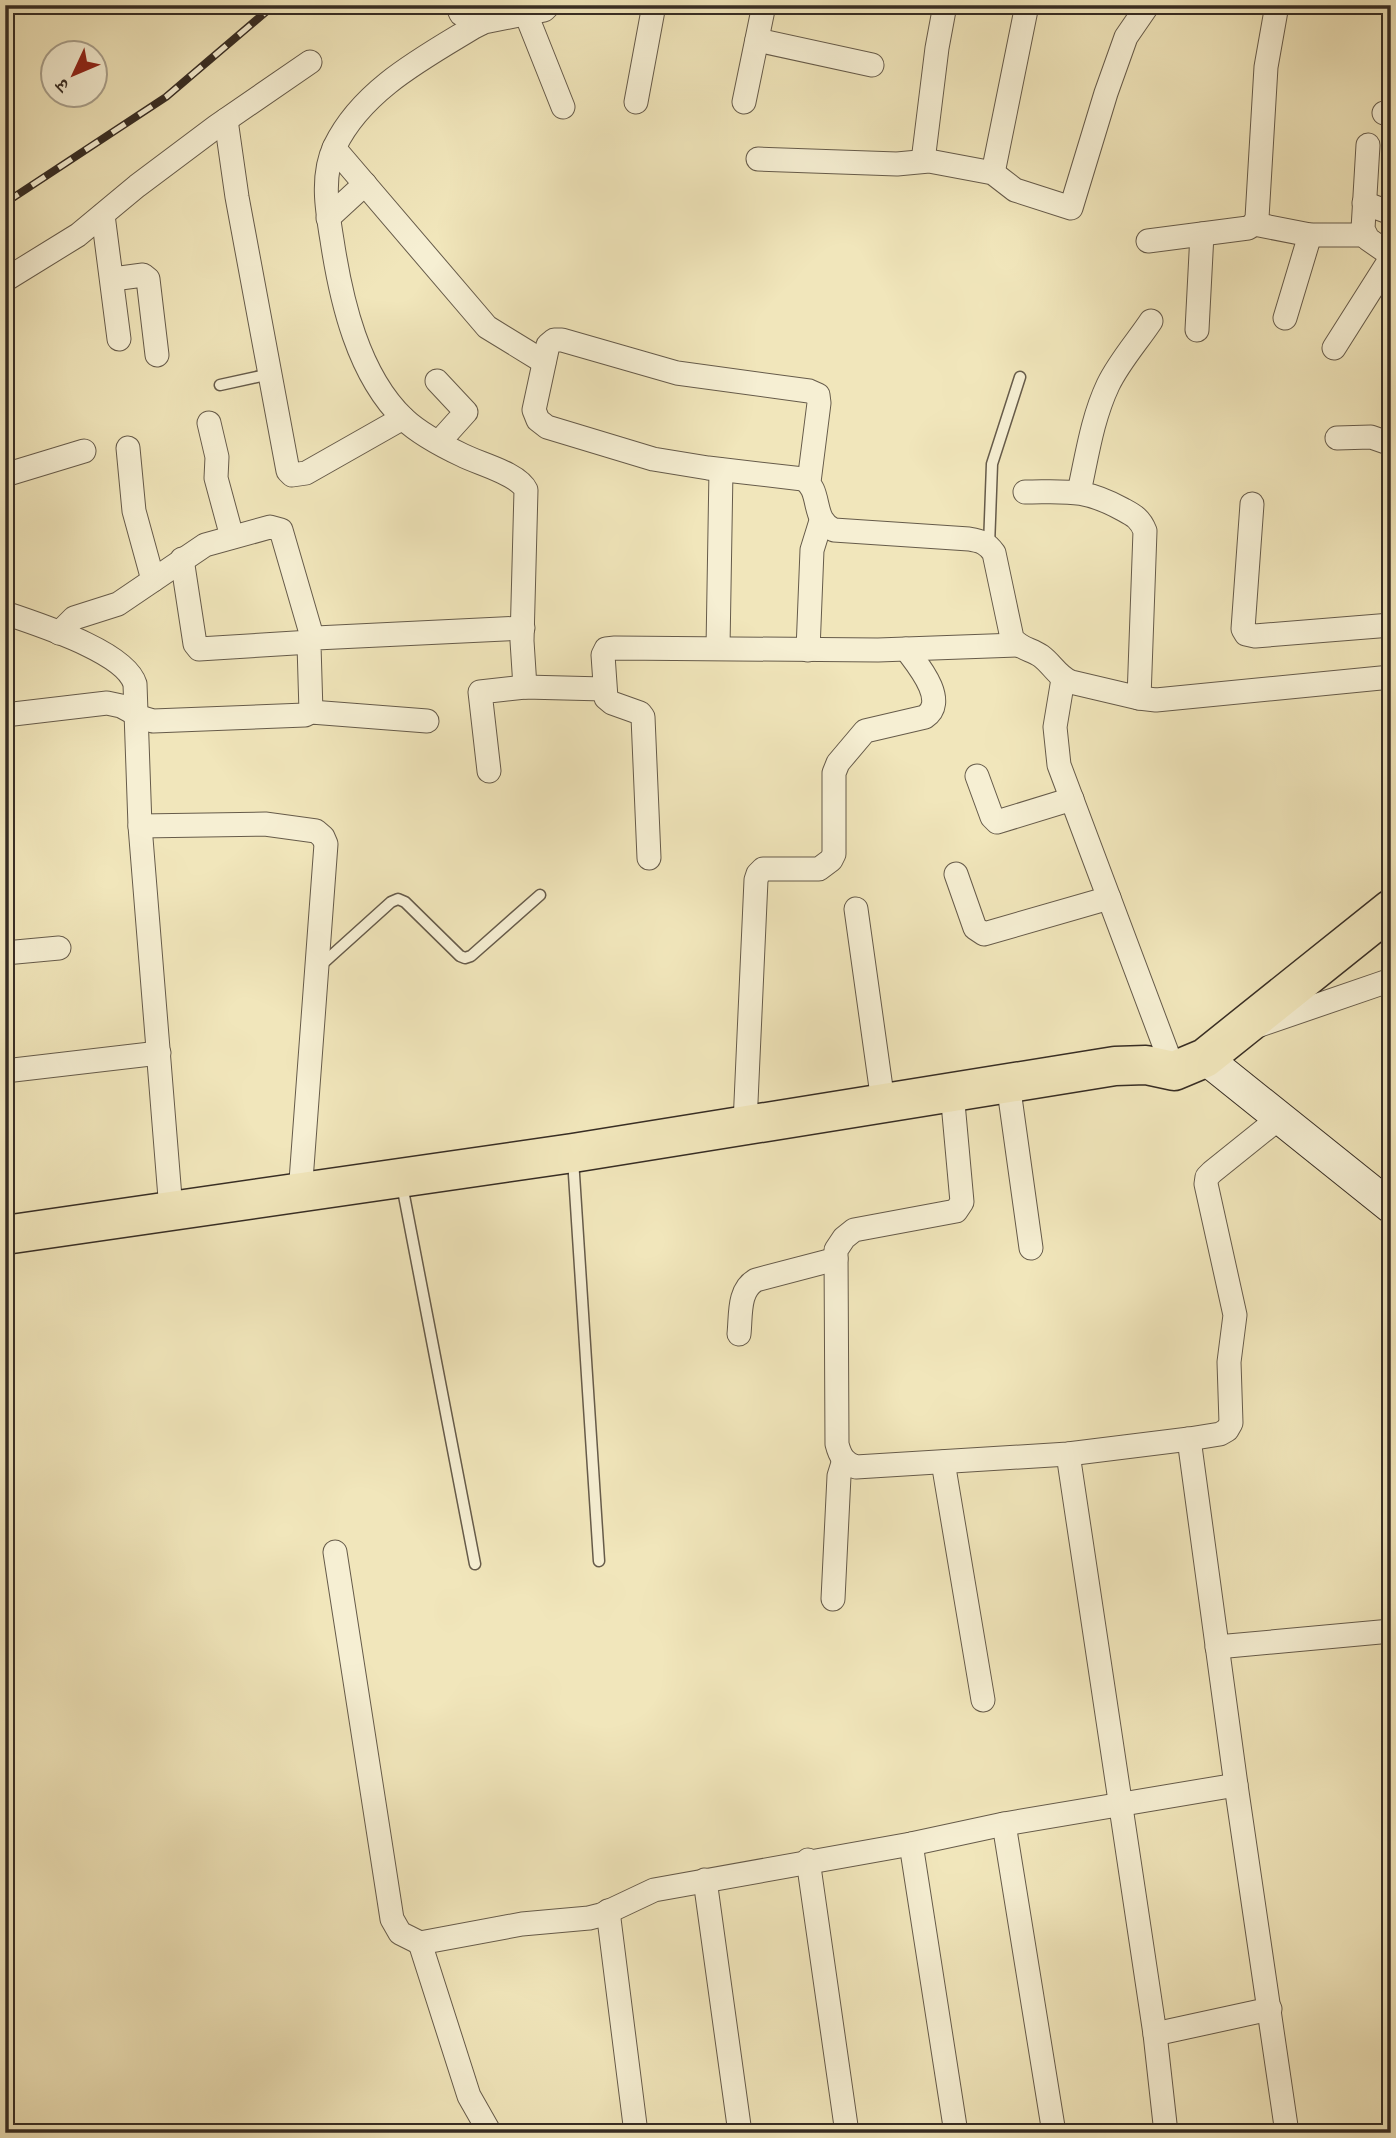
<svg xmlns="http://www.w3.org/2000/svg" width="1396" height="2138" font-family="'IM FELL French Canon','Noto Serif Devanagari',serif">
  <rect width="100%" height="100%" fill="#f1e6bb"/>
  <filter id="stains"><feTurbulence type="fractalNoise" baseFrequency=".00286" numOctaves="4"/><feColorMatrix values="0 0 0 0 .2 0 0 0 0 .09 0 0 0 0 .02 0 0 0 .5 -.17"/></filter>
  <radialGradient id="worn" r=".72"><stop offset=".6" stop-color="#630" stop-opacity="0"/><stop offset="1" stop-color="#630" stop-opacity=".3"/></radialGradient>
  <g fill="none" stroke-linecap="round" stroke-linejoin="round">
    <g stroke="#665b4a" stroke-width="13">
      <g id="lane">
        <path d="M220,385L270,374"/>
        <path d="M989,546L992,464L1020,377"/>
        <path d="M320,966L391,902L398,899L405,902L460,956L465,958L471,956L540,895"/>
        <path d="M573,1159L599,1561"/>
        <path d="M402,1185L475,1564"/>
      </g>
    </g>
    <g stroke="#665b4a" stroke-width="25">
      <g id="street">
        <path d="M457,5L461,14L481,23"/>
        <path d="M526,14L563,107"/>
        <path d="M757,40L872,65"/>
        <path d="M636,102L654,5"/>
        <path d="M744,102L764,5"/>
        <path d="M1384,113L1391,115"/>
        <path d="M226,120L237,197L288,471L292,475L306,473L403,418"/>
        <path d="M1368,145L1363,229L1368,239L1391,255"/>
        <path d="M334,148L487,327L544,362"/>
        <path d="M758,159L897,164L929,161L993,173L1015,190L1071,208L1106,93L1126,37L1148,5"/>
        <path d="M923,161L937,48L945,5"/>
        <path d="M993,173L1027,5"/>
        <path d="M1364,203L1391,213"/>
        <path d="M103,215L119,339"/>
        <path d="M328,218L365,184"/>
        <path d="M1254,224L1310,235H1364"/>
        <path d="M1148,241L1248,228L1254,224L1257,218L1266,67L1277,5"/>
        <path d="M113,279L143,275L148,279L157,355"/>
        <path d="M5,280L78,235L137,186L217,126L310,62"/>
        <path d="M1285,318L1310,235"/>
        <path d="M1197,330L1202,234"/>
        <path d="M1334,348L1391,258"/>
        <path d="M437,381L466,412L439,442"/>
        <path d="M209,423L217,457L216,478L232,537"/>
        <path d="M1337,438L1371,437L1391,444"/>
        <path d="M128,448L134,511L153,580"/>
        <path d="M5,475L84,451"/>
        <path d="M809,482L819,403L818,395L809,391L677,373L562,340H554L548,345L534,410L538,420L547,427L653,459L708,468L803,479C823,490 810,520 834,530L969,539C981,541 987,543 994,553L1012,638C1020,649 1031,649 1041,656C1052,664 1058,677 1071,682L1139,698L1156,700L1391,677"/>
        <path d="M1025,492C1066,492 1084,488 1122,509C1133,515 1140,518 1145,531L1139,698"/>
        <path d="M1079,492C1087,456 1092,419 1108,385C1119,362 1137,342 1151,321"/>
        <path d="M1252,504L1243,629L1246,634L1255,636L1391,625"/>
        <path d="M182,559L195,644L199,649L311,642"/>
        <path d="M5,613C36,624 125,651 135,684L140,826L171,1210"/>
        <path d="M59,633L74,618L118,604L205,545L270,527L281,530L313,640"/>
        <path d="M718,648L721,470"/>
        <path d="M808,650L812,550L821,521"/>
        <path d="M1063,679L1055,727L1059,765L1174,1071"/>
        <path d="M525,687L522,641L526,490C518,473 479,464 462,455C443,446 419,433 404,419C358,375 341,300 332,240C327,210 321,175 335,146C362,90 423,58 474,27L484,22L544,10L549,5"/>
        <path d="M311,712L309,645L316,638L523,628"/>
        <path d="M5,715L107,703L121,706L143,718L153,721L305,715L311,712L427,721"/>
        <path d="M489,771L480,692L525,687L604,689"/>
        <path d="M977,776L992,817L997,822L1072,799"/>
        <path d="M140,826L265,824L316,831L323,837L326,844L300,1194"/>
        <path d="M649,858L643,717L640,713L612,703L606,698L603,655L606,649L615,648L878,650L1017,645"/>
        <path d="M956,874L975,928L984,934L1109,898"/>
        <path d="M856,909L883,1102"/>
        <path d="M5,953L59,948"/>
        <path d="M1260,1025L1391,980"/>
        <path d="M5,1071L159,1053"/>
        <path d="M1008,1083L1031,1248"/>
        <path d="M952,1092L962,1202L956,1211L854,1230L844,1238L836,1250L837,1444C840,1456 844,1463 856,1467L1068,1454L1189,1439L1220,1434L1227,1430L1231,1423L1229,1362L1235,1315L1206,1184L1207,1177L1212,1172L1278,1119"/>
        <path d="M745,1124L756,880L758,874L763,869H819L831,860L834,854V773L838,763L865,731L925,717C949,701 917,664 906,649"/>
        <path d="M739,1334C741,1315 738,1290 756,1280L836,1259"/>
        <path d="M1189,1439L1236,1785L1287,2133"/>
        <path d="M1068,1454L1155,2034L1166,2133"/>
        <path d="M943,1462L983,1700"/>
        <path d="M335,1552L392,1919L400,1933L420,1943L522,1924L589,1918L601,1915L654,1890L911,1844L1004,1824L1236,1785"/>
        <path d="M833,1599L839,1476L844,1460"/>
        <path d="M1217,1647L1391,1631"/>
        <path d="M1004,1824L1054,2133"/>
        <path d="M911,1844L956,2133"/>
        <path d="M808,1860L847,2133"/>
        <path d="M705,1880L740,2133"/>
        <path d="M608,1911L636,2133"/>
        <path d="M420,1943L469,2096L490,2133"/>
        <path d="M1155,2034L1270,2009"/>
      </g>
    </g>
    <g stroke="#372d24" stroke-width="34">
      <path id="secondary" d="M1205,1058L1391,1207"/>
    </g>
    <g stroke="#372d24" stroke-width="41">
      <path id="highway" d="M5,1235L573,1153L1115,1066L1146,1065L1174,1071L1205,1058L1391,909"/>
    </g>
    <use href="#lane" stroke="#f6efd3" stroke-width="10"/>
    <use href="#street" stroke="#f6efd3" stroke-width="23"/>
    <use href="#secondary" stroke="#f6efd3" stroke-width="32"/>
    <use href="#highway" stroke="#f1e6bb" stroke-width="38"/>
    <g stroke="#372d24" stroke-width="8">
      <path id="rail" d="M5,203L166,97L274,5"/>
    </g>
    <use href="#rail" stroke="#f6efd3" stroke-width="5" stroke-dasharray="16" stroke-linecap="butt"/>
  </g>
  <rect width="1396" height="2138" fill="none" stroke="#f1e6bb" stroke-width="28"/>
  <rect x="7" y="7" width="1382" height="2124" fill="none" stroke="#372d24" stroke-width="3.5"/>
  <rect x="14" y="14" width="1368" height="2110" fill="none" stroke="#372d24" stroke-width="2"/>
  <g transform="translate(74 74) rotate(226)"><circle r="33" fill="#f6efd3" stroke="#aaa18d" stroke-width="2"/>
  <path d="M0-5L12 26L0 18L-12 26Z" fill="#8f2418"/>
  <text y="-10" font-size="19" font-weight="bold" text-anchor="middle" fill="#372d24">उ</text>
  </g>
  <rect width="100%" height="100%" filter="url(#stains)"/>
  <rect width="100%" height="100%" fill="url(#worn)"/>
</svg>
